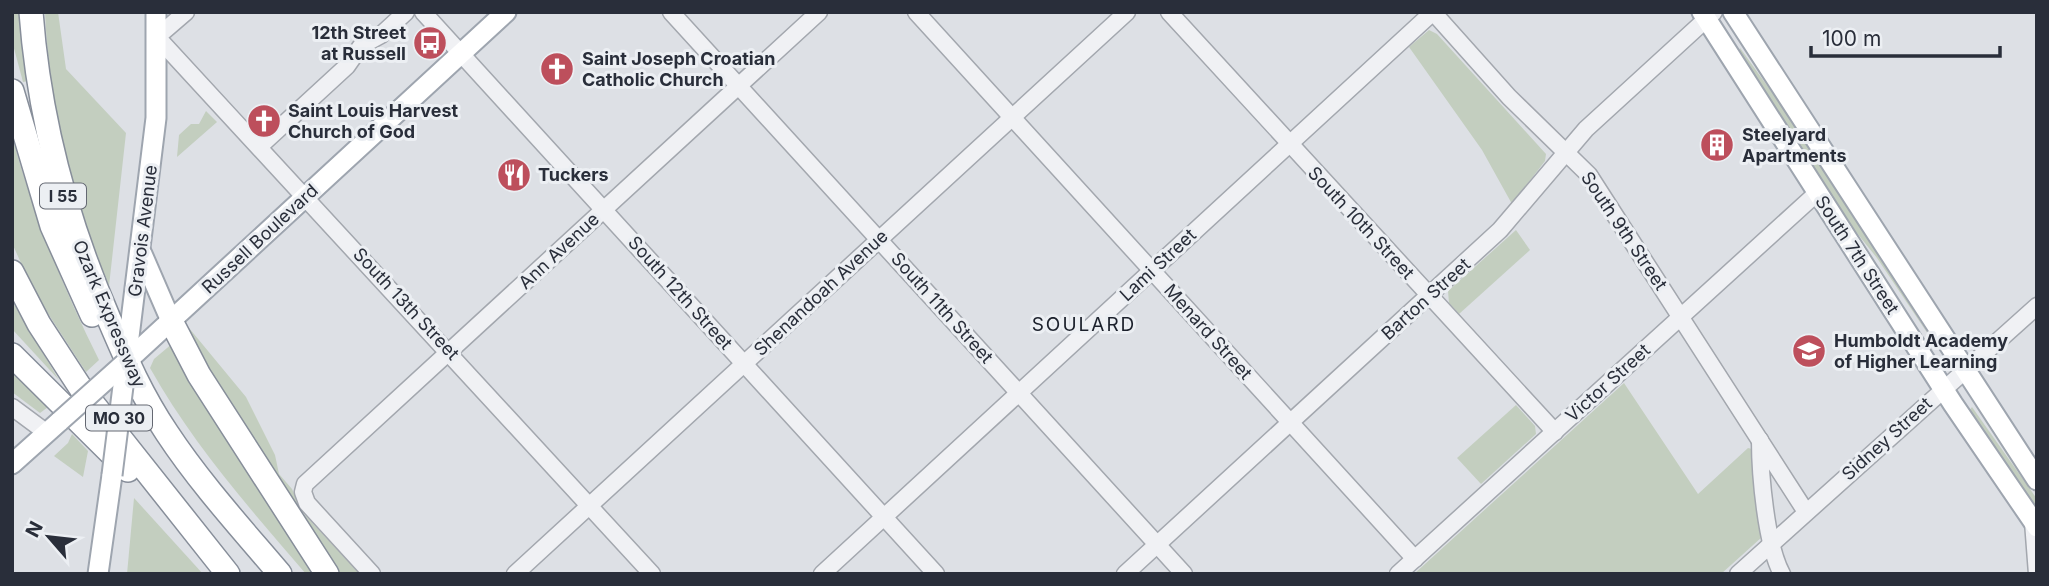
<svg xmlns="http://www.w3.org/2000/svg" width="2049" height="586" font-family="Inter,sans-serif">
  <rect width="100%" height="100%" fill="#dde0e5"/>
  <g fill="#c3cebf">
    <path d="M12,12H22L28,81L23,82L12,41Z"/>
    <path d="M45,12H58L66,69L126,133L109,286C73,198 49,108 45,12Z"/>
    <path d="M1429,30L1437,34L1546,154L1545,161L1512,204L1482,150L1409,47Z"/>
    <path d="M1740,48L1805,138L1936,346L1877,258L1840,212L1738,54Z"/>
    <path d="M206,111L217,122L177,157L179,135L191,124H199Z"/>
    <path d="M12,136C33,214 64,290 99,360L86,372L34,292L12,243Z"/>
    <path d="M1516,230L1530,250L1459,314L1449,303L1448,291Z"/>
    <path d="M12,301L59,380L12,329Z"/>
    <path d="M189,328L246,397L275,455L279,474L292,489L303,513L360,574H334L188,337Z"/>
    <path d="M173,343L321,574H306C250,509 192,443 150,368L154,359Z"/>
    <path d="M12,369L48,407L40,413L12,392Z"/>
    <path d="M1624,383L1698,494L1748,448L1752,449L1762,537L1721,574H1414Z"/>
    <path d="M1516,405L1535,426L1536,434L1481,484L1457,458Z"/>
    <path d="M1972,407L2037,499V513L1969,411Z"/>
    <path d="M72,434L88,451L83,477L54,456L68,443Z"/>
    <path d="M134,498L203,574H127Z"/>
  </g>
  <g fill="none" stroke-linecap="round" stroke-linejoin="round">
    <g stroke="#a3a7ae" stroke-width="19">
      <g id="minor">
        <path d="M186,12L157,37L652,574"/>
        <path d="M423,12L936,574"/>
        <path d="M671,12L1184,574"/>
        <path d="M916,12L1415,559"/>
        <path d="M1169,12L1555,432"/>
        <path d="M1433,12L1509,97L1589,175L1806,512"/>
        <path d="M260,146L347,66L361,46L381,35L406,12"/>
        <path d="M12,407L47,433"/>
        <path d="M1760,440C1760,474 1766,545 1782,574"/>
        <path d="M2033,522L2037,574"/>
        <path d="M372,574L307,503L303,492L305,484L819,12"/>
        <path d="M515,574L1127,12"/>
        <path d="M822,574L1433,12"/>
        <path d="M1125,574L1500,230L1586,129L1714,12"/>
        <path d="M1398,574L1817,193"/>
        <path d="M1738,574L2037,306"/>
      </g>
    </g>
    <g stroke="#9ea5af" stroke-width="23">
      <g id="major">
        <path d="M1702,12L1953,404L2037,527"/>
        <path d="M1733,12L2037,480"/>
        <path d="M142,254L171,321"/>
        <path d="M126,361L156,118V12"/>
        <path d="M126,362L506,12"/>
        <path d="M12,464L60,421"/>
        <path d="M98,574L112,475"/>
      </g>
    </g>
    <g stroke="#878e9a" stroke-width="26">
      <g id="highway">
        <path d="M31,12C39,120 66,220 109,319C127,361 141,394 167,433C200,483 241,528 280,574"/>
        <path d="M12,91L52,226L92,315"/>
        <path d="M12,272L39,324L82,390L228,574"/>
        <path d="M171,321L199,375L327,574"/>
        <path d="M12,355L128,470"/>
      </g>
    </g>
    <use href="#minor" stroke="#f0f1f4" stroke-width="16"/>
    <use href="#major" stroke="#fff" stroke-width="19"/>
    <use href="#highway" stroke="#fff" stroke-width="23"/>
    <g stroke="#9ea5af" stroke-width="23" stroke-linecap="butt">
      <g id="major-bridge">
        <path d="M60,421L126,362"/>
        <path d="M112,475L126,362"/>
      </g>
    </g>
    <use href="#major-bridge" stroke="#fff" stroke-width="19"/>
  </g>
  <defs>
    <g id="bus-disc" transform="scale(1.75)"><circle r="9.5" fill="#bd4f5c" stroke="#eceff3"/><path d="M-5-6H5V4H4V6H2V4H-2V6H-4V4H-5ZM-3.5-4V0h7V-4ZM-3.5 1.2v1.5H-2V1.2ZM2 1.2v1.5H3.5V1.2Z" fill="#fff"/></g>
    <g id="church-disc" transform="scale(1.75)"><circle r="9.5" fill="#bd4f5c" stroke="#eceff3"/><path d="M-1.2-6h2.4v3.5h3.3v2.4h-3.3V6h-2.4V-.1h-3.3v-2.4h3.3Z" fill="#fff"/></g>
    <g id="building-disc" transform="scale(1.75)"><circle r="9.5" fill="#bd4f5c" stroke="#eceff3"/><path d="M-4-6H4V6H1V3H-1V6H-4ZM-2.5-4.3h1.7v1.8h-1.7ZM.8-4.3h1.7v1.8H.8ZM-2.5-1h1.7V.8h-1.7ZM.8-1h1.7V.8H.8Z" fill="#fff"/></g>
    <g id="restaurant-disc" transform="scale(1.75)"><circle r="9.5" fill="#bd4f5c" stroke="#eceff3"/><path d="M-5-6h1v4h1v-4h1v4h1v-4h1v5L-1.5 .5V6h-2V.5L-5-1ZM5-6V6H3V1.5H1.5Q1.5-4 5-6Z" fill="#fff"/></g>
    <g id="school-disc" transform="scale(1.75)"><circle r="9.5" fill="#bd4f5c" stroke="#eceff3"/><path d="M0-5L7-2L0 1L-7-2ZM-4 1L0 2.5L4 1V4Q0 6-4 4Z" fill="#fff"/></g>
  </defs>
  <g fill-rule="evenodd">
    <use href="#bus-disc" x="430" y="43"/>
    <use href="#church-disc" x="557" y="69"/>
    <use href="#church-disc" x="264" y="121"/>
    <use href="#building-disc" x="1717" y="145"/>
    <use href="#restaurant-disc" x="514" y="175"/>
    <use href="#school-disc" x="1809" y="351"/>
  </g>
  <g text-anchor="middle" stroke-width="6" stroke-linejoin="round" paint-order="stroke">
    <g fill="#eceff3" stroke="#646872" stroke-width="2">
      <rect x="40" y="183.5" width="46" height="25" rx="5"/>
      <rect x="86" y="405.5" width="66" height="25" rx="5"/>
    </g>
    <g font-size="16" font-weight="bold" fill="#292e3a">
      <text x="63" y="202">I 55</text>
      <text x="119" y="424">MO 30</text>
    </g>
    <g font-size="18" font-weight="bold" fill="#292e3a" stroke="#eceff3" text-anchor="start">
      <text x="406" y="39" text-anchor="end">12th Street<tspan x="406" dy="21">at Russell</tspan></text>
      <text x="582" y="65">Saint Joseph Croatian<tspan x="582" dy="21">Catholic Church</tspan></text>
      <text x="288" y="117">Saint Louis Harvest<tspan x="288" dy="21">Church of God</tspan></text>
      <text x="1742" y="141">Steelyard<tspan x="1742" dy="21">Apartments</tspan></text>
      <text x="538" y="181">Tuckers</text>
      <text x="1834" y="347">Humboldt Academy<tspan x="1834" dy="21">of Higher Learning</tspan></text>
    </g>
    <g font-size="18" fill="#292e3a" stroke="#eceff3">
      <text transform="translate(1361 223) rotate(47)" y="6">South 10th Street</text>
      <text transform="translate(143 231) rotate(-83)" y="6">Gravois Avenue</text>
      <text transform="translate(1624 231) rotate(56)" y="6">South 9th Street</text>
      <text transform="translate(260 239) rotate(-43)" y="6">Russell Boulevard</text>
      <text transform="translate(559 251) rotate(-43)" y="6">Ann Avenue</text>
      <text transform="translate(1857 255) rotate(57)" y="6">South 7th Street</text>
      <text transform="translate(1158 265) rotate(-43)" y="6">Lami Street</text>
      <text transform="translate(680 293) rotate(48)" y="6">South 12th Street</text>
      <text transform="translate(821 293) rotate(-43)" y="6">Shenandoah Avenue</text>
      <text transform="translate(1426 299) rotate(-42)" y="6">Barton Street</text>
      <text transform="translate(406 304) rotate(47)" y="6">South 13th Street</text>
      <text transform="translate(942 308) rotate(48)" y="6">South 11th Street</text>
      <text transform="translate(109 314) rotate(67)" y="6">Ozark Expressway</text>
      <text transform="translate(1208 332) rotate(48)" y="6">Menard Street</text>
      <text transform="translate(1608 383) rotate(-42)" y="6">Victor Street</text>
      <text transform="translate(1887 439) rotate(-42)" y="6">Sidney Street</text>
    </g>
    <g font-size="19" letter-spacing="2" fill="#1b202b" stroke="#eceff3">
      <text x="1084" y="331">SOULARD</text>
    </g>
  </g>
  <rect width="2049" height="586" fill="none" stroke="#292e3a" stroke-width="28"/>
  <g transform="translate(49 537) rotate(298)" stroke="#eceff3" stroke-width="5" paint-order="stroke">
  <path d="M0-5L12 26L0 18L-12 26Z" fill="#292e3a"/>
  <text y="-10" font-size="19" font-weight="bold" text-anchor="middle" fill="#292e3a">N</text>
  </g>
  <path d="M1811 46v10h189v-10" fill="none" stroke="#292e3a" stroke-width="3.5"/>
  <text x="1822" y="46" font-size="21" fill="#292e3a" stroke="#eceff3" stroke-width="5" paint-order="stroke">100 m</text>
</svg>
